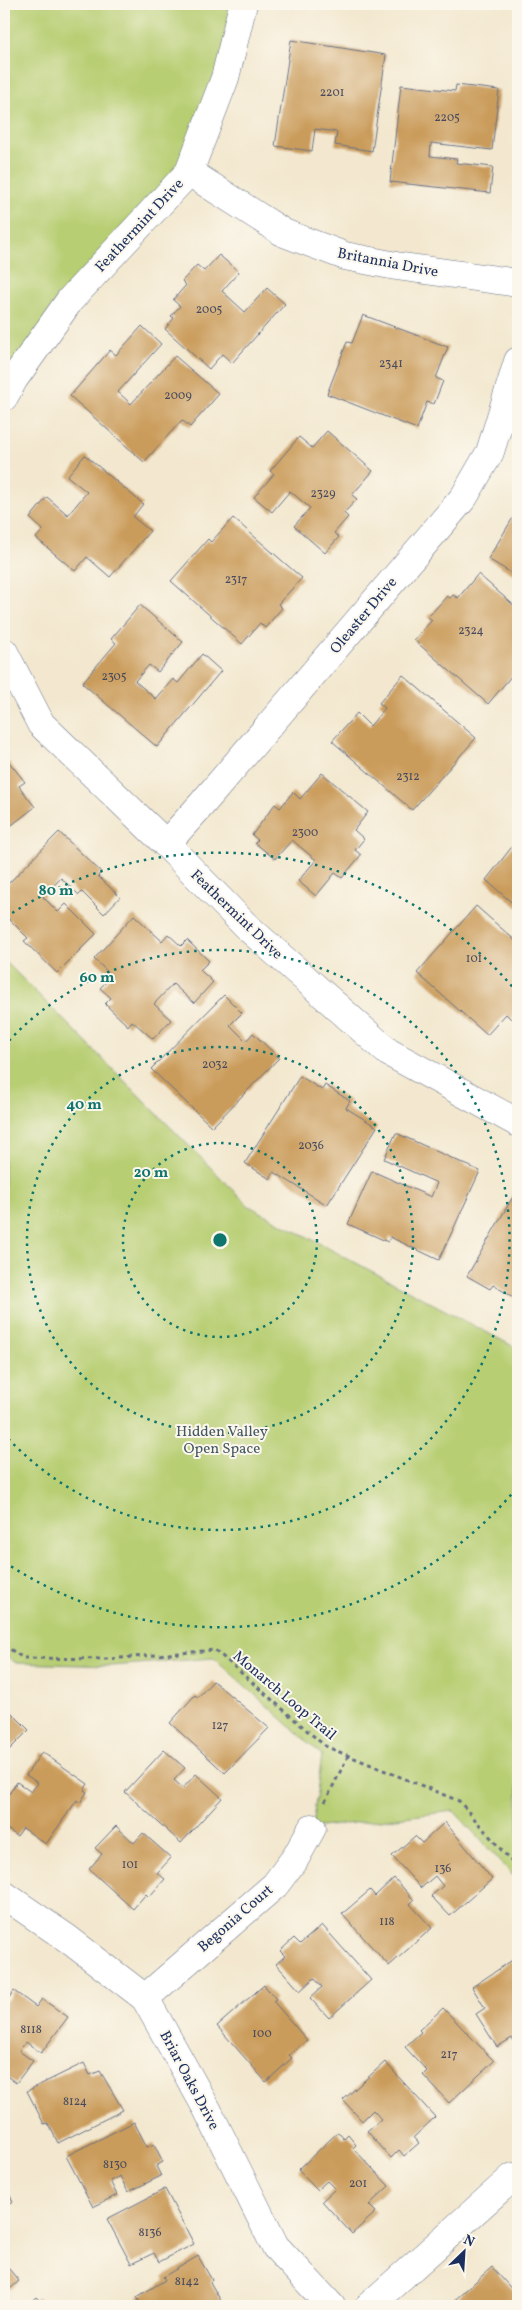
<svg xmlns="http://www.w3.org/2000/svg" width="522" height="2310" font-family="Vollkorn,serif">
  <rect width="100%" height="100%" fill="#fbf7ec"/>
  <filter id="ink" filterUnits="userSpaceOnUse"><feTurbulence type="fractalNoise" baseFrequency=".02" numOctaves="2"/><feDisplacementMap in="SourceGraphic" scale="10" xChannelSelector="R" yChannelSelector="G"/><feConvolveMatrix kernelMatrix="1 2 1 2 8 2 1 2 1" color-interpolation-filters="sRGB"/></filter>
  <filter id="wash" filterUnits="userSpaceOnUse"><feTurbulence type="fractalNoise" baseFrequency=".0096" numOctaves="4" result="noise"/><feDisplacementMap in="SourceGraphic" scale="20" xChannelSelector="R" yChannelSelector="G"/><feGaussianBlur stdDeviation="1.12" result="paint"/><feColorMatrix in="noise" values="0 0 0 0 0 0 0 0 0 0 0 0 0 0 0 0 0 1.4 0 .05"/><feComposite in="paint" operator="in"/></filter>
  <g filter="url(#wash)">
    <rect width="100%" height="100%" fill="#f3e8cf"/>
    <g fill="#b7ce72" stroke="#697e68">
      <path d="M4,4H243L189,172L4,397Z"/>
      <path d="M4,960L249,1206L518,1349V1881L454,1811L312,1828L322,1755L214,1658L112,1666L16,1663L4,1654Z"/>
    </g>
    <g id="blocks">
      <g fill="#ca9c5c">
        <path d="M291,40L386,55L372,151L335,145L337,132L315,129L312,151L275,146Z"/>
        <path d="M401,85L455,91L456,85L499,90L492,150L431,143L430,156L457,159L456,163L493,167L490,193L390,182Z"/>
        <path d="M219,255L239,272L222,291L245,312L267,288L285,304L232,363L222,354L209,369L165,329L174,318L171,316L180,306L173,300L186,285L182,281L197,265L204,271Z"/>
        <path d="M363,315L448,347L436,378L443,381L434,404L427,402L417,429L327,394L347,342L352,343Z"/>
        <path d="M142,326L161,344L118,392L131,404L175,356L219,394L190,427L182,420L144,462L70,396L110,350L116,355Z"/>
        <path d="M327,431L373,471L352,495L357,499L344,513L348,517L334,533L339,537L325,553L294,526L310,508L290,491L272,512L254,497L274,474L270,471L299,437L312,448Z"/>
        <path d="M85,455L143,504L133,517L150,531L110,577L87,557L75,571L36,538L43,530L30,518L47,497L68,515L87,492L67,476Z"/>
        <path d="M517,511L518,512V577L488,559Z"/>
        <path d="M233,518L302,578L278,604L282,608L265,628L260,623L242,644L171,581L208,539L211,542Z"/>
        <path d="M478,574L518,609V668L488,704L414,640L432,620L428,617L447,596L450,598L453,595L458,598Z"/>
        <path d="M140,605L183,642L158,672L149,665L135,681L156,699L173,679L178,683L202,654L221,671L157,747L82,683L116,643L111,639Z"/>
        <path d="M403,675L476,738L412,810L332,741L357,713L370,726L385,708L379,703Z"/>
        <path d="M9,762L25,782L19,786L35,807L4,831V766Z"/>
        <path d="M322,773L368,812L354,830L364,839L355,850L361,855L342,878L335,873L316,896L298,881L316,860L292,840L275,859L255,843L258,840L252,835L275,804L280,808L293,792L300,799Z"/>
        <path d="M59,832L101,872L98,876L120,897L104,914L82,892L79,895L61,878L43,897L58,912L66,904L96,934L57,973L24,941L28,938L4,914V888Z"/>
        <path d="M518,839V908L486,880Z"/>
        <path d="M476,906L518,943V1011L511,1019L506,1014L487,1035L417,973Z"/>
        <path d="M134,915L162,941L168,934L181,946L187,940L209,961L200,970L213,982L194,1003L173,984L154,1004L171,1020L153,1039L132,1021L128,1026L105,1004L111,998L100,988L112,976L94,959Z"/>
        <path d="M224,995L242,1013L230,1025L246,1041L253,1033L279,1058L212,1127L151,1069Z"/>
        <path d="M300,1076L322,1090L325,1085L350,1101L346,1108L377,1127L327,1205L274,1172L270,1179L245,1163Z"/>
        <path d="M396,1133L480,1171L439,1260L390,1237L388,1242L348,1224L372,1171L431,1197L437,1183L384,1159Z"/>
        <path d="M518,1188V1300L493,1285L490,1289L467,1276Z"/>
        <path d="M213,1681L269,1728L225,1773L170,1723L195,1695L198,1697Z"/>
        <path d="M4,1705L29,1730L9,1750L4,1745Z"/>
        <path d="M164,1750L185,1768L174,1780L183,1788L196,1774L222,1798L181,1843L125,1792Z"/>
        <path d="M42,1752L88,1784L84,1790L87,1792L80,1803L77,1800L46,1844L23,1828L17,1836L4,1827V1801L17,1782L31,1792L38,1783L26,1775Z"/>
        <path d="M445,1822L492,1879L450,1916L431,1896L443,1886L435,1876L421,1888L392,1856L415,1836L422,1843Z"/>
        <path d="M116,1826L134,1843L143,1833L171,1858L157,1873L165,1879L149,1897L146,1894L133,1909L89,1869L102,1854L95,1848Z"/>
        <path d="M394,1878L414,1900L410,1904L432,1928L389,1966L342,1914L370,1890L375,1896Z"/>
        <path d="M322,1925L371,1980L329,2018L310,1998L322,1987L314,1978L300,1991L276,1964L285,1956L280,1951L294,1938L300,1944Z"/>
        <path d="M514,1959L518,1966V2044L517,2045L512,2038L497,2047L476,2014L485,2008L472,1987Z"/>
        <path d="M264,1985L276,1999L273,2001L307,2040L289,2055L292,2058L266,2082L217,2026Z"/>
        <path d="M14,1991L36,2007L42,1999L68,2017L41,2053L26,2042L19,2051L33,2061L16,2083L4,2074V2004Z"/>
        <path d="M443,2008L494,2061L449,2103L423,2075L427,2071L405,2047L421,2032L419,2030Z"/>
        <path d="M385,2062L435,2117L414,2137L419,2143L404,2156L399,2150L391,2158L367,2131L381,2119L373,2110L362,2121L343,2100Z"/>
        <path d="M84,2063L90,2075L100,2071L123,2110L58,2143L48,2123L44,2124L27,2091Z"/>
        <path d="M134,2122L147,2147L154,2144L163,2162L156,2166L161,2176L128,2192L120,2176L110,2181L117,2195L93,2207L66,2156Z"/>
        <path d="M338,2132L344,2139L348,2135L356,2145L353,2148L389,2186L369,2205L376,2212L352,2234L322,2201L335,2189L327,2181L317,2190L298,2170Z"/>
        <path d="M4,2186L13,2201L4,2206Z"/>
        <path d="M165,2189L194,2244L159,2262L154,2253L131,2264L107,2219Z"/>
        <path d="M198,2256L212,2280L210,2282L224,2306H142L137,2297L165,2280L163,2277Z"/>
        <path d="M4,2263L19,2281L4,2294Z"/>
        <path d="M492,2267L516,2294L514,2297L518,2302V2306H448Z"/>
        <path d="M37,2297L45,2306H27Z"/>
      </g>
    </g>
  </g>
  <g filter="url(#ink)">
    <use href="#blocks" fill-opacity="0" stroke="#677086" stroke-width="1"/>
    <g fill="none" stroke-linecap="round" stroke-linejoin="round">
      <g stroke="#677086" stroke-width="29">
        <g id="minor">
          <path d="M189,172L284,233L345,256L396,266L518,283"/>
          <path d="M4,397L14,379L70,300L189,172L225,78L243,4"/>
          <path d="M4,652L41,724L166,844L245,925L388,1052L518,1123"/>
          <path d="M166,844L202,804L464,497L490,452L518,361"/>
          <path d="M4,1895L68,1939L145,1998L207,2109L275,2246L331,2306"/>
          <path d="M145,1998L275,1885L296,1857L312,1828"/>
          <path d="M369,2306L513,2177"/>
        </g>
      </g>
      <g stroke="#677086" stroke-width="3" stroke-dasharray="4 4" stroke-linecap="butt">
        <path d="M4,1645L23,1658L109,1659L215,1650L325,1746L459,1801L518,1869"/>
        <path d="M325,1802L348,1756"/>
      </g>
      <use href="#minor" stroke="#fff" stroke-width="28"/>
    </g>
  </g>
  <g fill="none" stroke="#0f766e" stroke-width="2.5" stroke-dasharray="2.5 5">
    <circle cx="220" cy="1240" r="97"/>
    <circle cx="220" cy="1240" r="193"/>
    <path d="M4 1046A290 290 0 1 1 4 1434"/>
    <path d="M516 1489A387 387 0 0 1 6 1563M6 917A387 387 0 0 1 516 991"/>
  </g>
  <g text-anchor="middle" stroke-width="4" stroke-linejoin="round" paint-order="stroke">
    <g font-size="12" fill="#474a5e">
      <text x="332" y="96">2201</text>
      <text x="447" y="121">2205</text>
      <text x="209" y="313">2005</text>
      <text x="391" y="367">2341</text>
      <text x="178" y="399">2009</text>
      <text x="323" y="497">2329</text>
      <text x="236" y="583">2317</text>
      <text x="471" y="634">2324</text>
      <text x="114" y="680">2305</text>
      <text x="408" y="780">2312</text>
      <text x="305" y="836">2300</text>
      <text x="474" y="962">101</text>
      <text x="215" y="1068">2032</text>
      <text x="311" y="1149">2036</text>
      <text x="220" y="1729">127</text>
      <text x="130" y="1868">101</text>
      <text x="443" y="1872">136</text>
      <text x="387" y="1925">118</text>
      <text x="31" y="2033">8118</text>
      <text x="262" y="2037">100</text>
      <text x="449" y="2058">217</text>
      <text x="75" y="2105">8124</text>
      <text x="115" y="2168">8130</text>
      <text x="358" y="2187">201</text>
      <text x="150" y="2236">8136</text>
      <text x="187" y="2285">8142</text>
    </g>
    <g font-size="15" fill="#1b2f5e" stroke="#fbf7ec">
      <text transform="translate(139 225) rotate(-47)" y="5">Feathermint Drive</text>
      <text transform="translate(388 262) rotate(11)" y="5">Britannia Drive</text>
      <text transform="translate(363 615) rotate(-50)" y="5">Oleaster Drive</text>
      <text transform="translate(237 914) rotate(44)" y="5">Feathermint Drive</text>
      <text transform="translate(285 1695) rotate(40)" y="5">Monarch Loop Trail</text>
      <text transform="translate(235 1918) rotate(-41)" y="5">Begonia Court</text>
      <text transform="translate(190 2080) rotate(62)" y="5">Briar Oaks Drive</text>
    </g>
    <g font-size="15" fill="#425763" stroke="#fbf7ec">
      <text x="222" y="1436">Hidden Valley<tspan x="222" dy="17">Open Space</tspan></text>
    </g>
  </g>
  <circle cx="220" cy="1240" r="8" fill="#0f766e" stroke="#fbf7ec" stroke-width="2.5"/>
  <g font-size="15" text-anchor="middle" font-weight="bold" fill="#0f766e" stroke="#fbf7ec" stroke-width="4" stroke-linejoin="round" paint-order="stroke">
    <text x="56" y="895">80 m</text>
    <text x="97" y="982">60 m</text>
    <text x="84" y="1109">40 m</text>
    <text x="151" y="1177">20 m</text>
  </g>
  <rect width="522" height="2310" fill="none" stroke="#fbf7ec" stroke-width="20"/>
  <g transform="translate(464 2252) rotate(25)" stroke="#fbf7ec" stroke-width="4" paint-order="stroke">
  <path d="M0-4L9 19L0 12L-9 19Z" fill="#1b2f5e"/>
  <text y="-8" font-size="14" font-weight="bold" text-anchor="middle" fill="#1b2f5e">N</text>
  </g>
</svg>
